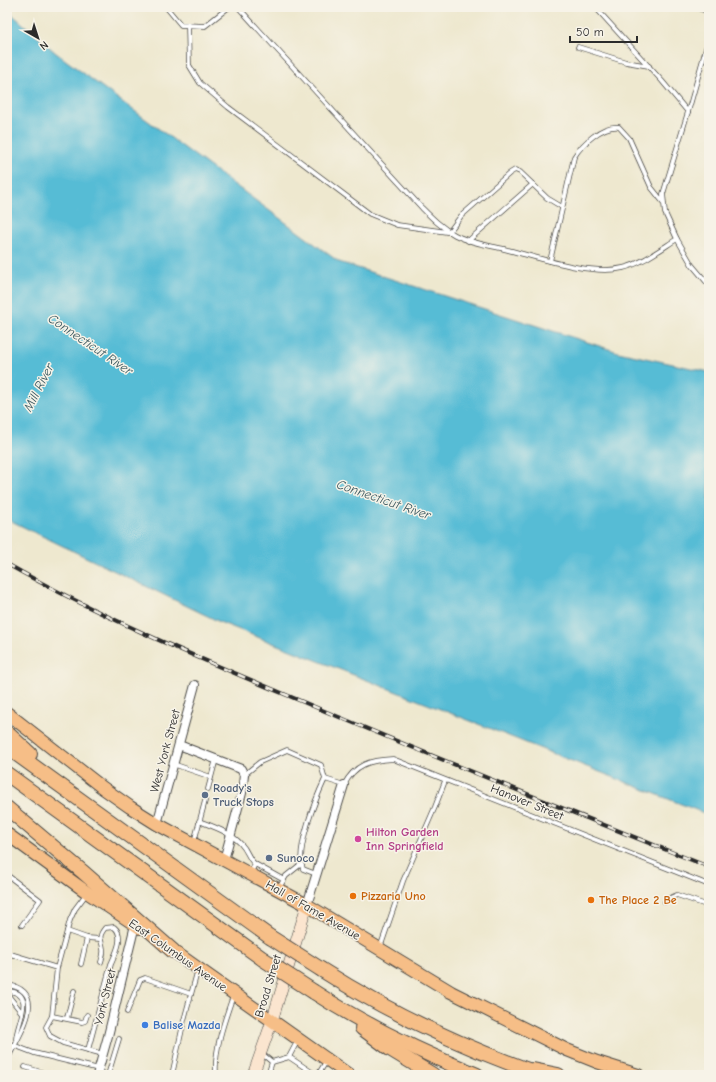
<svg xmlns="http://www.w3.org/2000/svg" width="716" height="1082" font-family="'Comic Neue',sans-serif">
  <rect width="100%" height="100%" fill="#f7f3e8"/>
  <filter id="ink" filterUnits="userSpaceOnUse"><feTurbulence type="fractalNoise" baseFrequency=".025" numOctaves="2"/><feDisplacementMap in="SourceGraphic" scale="8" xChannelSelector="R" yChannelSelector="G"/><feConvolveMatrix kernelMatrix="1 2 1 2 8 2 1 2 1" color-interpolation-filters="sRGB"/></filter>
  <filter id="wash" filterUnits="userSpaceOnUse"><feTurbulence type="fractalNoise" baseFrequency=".012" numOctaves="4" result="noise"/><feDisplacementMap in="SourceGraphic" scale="16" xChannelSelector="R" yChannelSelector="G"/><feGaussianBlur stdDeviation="0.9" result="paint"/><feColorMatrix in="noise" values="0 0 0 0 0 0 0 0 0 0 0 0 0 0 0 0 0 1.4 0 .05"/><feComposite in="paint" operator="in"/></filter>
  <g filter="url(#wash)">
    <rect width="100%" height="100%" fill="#eee8cf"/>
    <path fill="#57bcd5" stroke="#417480" d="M7,10L56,53L339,262L618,352L709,372V815L222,623L7,519Z"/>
  </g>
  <g filter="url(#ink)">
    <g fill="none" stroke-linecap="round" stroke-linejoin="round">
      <g stroke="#484744" stroke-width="5.5">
        <g id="lane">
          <path d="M166,7L181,25L205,26L229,7"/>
          <path d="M238,7L422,208C432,218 442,228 455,235C470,243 487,245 504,249C537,257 590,276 623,268C641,264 661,249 677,239L665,213L663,194L688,112L662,81L595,7"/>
          <path d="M695,7L709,12"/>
          <path d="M188,25L189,65L200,83L228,107L370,214L397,225L447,232"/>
          <path d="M578,47L626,62L649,66"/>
          <path d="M688,112L709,38"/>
          <path d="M449,232L461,216L510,173L515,170L520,172L547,198L562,207"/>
          <path d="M677,239L692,265L709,285"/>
          <path d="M468,241L533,184"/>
          <path d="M550,261L574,157C582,144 602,125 619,127L629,138L651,187L663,202"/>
          <path d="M173,764L211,777"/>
          <path d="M244,775L260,762L287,750L321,765L325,779"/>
          <path d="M208,789L216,759"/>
          <path d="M199,821C214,827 230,832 241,844C248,851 248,859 255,864"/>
          <path d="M194,842L205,801"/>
          <path d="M251,872L255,864L284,880"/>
          <path d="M316,874L303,869C295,850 316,798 325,779L344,785C355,764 370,760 393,759L709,885"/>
          <path d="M7,875L40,900L22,925"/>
          <path d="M279,888L286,876L301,864"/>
          <path d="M665,902L670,898L677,895L709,906"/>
          <path d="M67,931L87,938L100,939"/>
          <path d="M380,948L403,881L435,807L445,781"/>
          <path d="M7,953L57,968"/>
          <path d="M81,964L87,938"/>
          <path d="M7,985C14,986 19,987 24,992C40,1008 14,1044 7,1060"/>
          <path d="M7,991C37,992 17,1022 16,1039"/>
          <path d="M7,994L22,1013"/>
          <path d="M127,1012L140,980L145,978L191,994"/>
          <path d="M87,1015L85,1021L82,1022L52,1016L46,1027L50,1036L63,1043L88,1050L111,964C116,953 125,936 114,927L105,928C97,938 102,939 103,949C104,954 102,958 101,962"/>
          <path d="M52,1016L57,968L70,920L75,909L87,893"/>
          <path d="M67,1018L74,991"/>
          <path d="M13,1045L34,1053L99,1069"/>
          <path d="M88,1050L103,1054"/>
          <path d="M261,1053L272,1062L289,1057L298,1040"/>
          <path d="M289,1057L316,1075"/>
          <path d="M25,1067L50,1075"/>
          <path d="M108,1075L119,1039"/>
          <path d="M172,1075L184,1020L198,969"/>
          <path d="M219,1075L216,1074C214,1049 225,1019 233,996"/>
          <path d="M268,1075L272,1062"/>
          <path d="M318,1075L327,1060"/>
        </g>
      </g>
      <g stroke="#484744" stroke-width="10">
        <g id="street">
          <path d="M179,745L241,769L244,775L242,793L224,860"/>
          <path d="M157,824L195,685"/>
          <path d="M307,905L344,785"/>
          <path d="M97,1075L108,1036L135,925"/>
        </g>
      </g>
      <g stroke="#484744" stroke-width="12">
        <path id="secondary" d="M253,1075L272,1021L307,905"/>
      </g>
      <g stroke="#484744" stroke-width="14">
        <g id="primary">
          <path d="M7,713L103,788L130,807L157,824L307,905L451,992L567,1050L597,1062L638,1075"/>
          <path d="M7,834L88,893L140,928"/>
          <path d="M165,945L349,1075"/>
        </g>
      </g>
      <g stroke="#484744" stroke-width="16">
        <g id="highway">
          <path d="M7,733L30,754"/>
          <path d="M7,747L270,937"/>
          <path d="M7,774L263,959"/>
          <path d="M7,808L83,872L173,951"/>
          <path d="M322,970C391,1014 465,1048 542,1075"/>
          <path d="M314,992C365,1025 420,1052 477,1075"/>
          <path d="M362,1028L390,1049L433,1075"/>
          <path d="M533,1070L558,1075"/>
        </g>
      </g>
      <use href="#lane" stroke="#fff" stroke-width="4"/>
      <use href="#street" stroke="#fff" stroke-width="8"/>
      <use href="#secondary" stroke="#fbe5cf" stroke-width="11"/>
      <use href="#primary" stroke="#f6be87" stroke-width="12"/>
      <use href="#highway" stroke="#f6be87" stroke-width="14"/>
      <g stroke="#2b2b2b" stroke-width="4">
        <path id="rail" d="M7,564C97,615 193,656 289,696C428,755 569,811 709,867"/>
      </g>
      <use href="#rail" stroke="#f7f3e8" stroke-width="2.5" stroke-dasharray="8" stroke-linecap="butt"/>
      <g stroke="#484744" stroke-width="16" stroke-linecap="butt">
        <g id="highway-bridge">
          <path d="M270,937L322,970"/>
          <path d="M263,959L314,992"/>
        </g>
      </g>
      <use href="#highway-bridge" stroke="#f6be87" stroke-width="14"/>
    </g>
  </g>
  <g fill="#5c6f8a" stroke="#f7f3e8" stroke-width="1.5">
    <circle cx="205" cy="795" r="4"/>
    <circle cx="269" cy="858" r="4"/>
  </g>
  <circle fill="#d1479c" stroke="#f7f3e8" stroke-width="1.5" cx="358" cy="839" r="4"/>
  <g fill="#e8710a" stroke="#f7f3e8" stroke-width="1.5">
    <circle cx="353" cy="896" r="4"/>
    <circle cx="591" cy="900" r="4"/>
  </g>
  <circle fill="#3f7fe0" stroke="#f7f3e8" stroke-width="1.5" cx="145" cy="1025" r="4"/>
  <g text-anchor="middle" stroke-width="3" stroke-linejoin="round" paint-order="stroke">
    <g font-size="12" fill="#2b2b2b" stroke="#f7f3e8">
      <text transform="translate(165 751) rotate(-75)" y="4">West York Street</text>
      <text transform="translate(527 802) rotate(22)" y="4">Hanover Street</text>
      <text transform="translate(313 910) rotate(30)" y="4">Hall of Fame Avenue</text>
      <text transform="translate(178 955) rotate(35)" y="4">East Columbus Avenue</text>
      <text transform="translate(268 986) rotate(-73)" y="4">Broad Street</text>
      <text transform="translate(105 997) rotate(-76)" y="4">York Street</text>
    </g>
    <g font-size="12" font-weight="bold" fill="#4e5e75" stroke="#f7f3e8" text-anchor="start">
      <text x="213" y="792">Roady's<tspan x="213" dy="14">Truck Stops</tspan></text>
      <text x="277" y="862">Sunoco</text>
    </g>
    <g font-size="12" font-weight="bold" fill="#b23c85" stroke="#f7f3e8" text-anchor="start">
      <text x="366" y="836">Hilton Garden<tspan x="366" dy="14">Inn Springfield</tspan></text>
    </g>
    <g font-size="12" font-weight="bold" fill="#c56008" stroke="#f7f3e8" text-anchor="start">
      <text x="361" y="900">Pizzaria Uno</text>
      <text x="599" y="904">The Place 2 Be</text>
    </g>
    <g font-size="12" font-weight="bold" fill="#366cbe" stroke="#f7f3e8" text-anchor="start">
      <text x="153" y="1029">Balise Mazda</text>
    </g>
    <g font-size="13" font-style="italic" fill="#38565e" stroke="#f7f3e8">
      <text transform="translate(91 344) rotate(34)" y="5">Connecticut River</text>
      <text transform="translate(38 387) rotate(-63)" y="5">Mill River</text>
      <text transform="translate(384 499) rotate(19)" y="5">Connecticut River</text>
    </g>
  </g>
  <rect width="716" height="1082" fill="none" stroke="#f7f3e8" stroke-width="24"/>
  <g transform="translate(38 38) rotate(141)" stroke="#f7f3e8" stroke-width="3" paint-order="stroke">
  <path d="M0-3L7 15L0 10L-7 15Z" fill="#2b2b2b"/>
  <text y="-6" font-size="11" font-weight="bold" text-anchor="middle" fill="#2b2b2b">N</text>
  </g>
  <path d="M570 36v6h67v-6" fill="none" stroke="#2b2b2b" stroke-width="2"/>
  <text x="576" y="36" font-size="12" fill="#2b2b2b" stroke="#f7f3e8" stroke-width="3" paint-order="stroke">50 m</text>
</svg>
